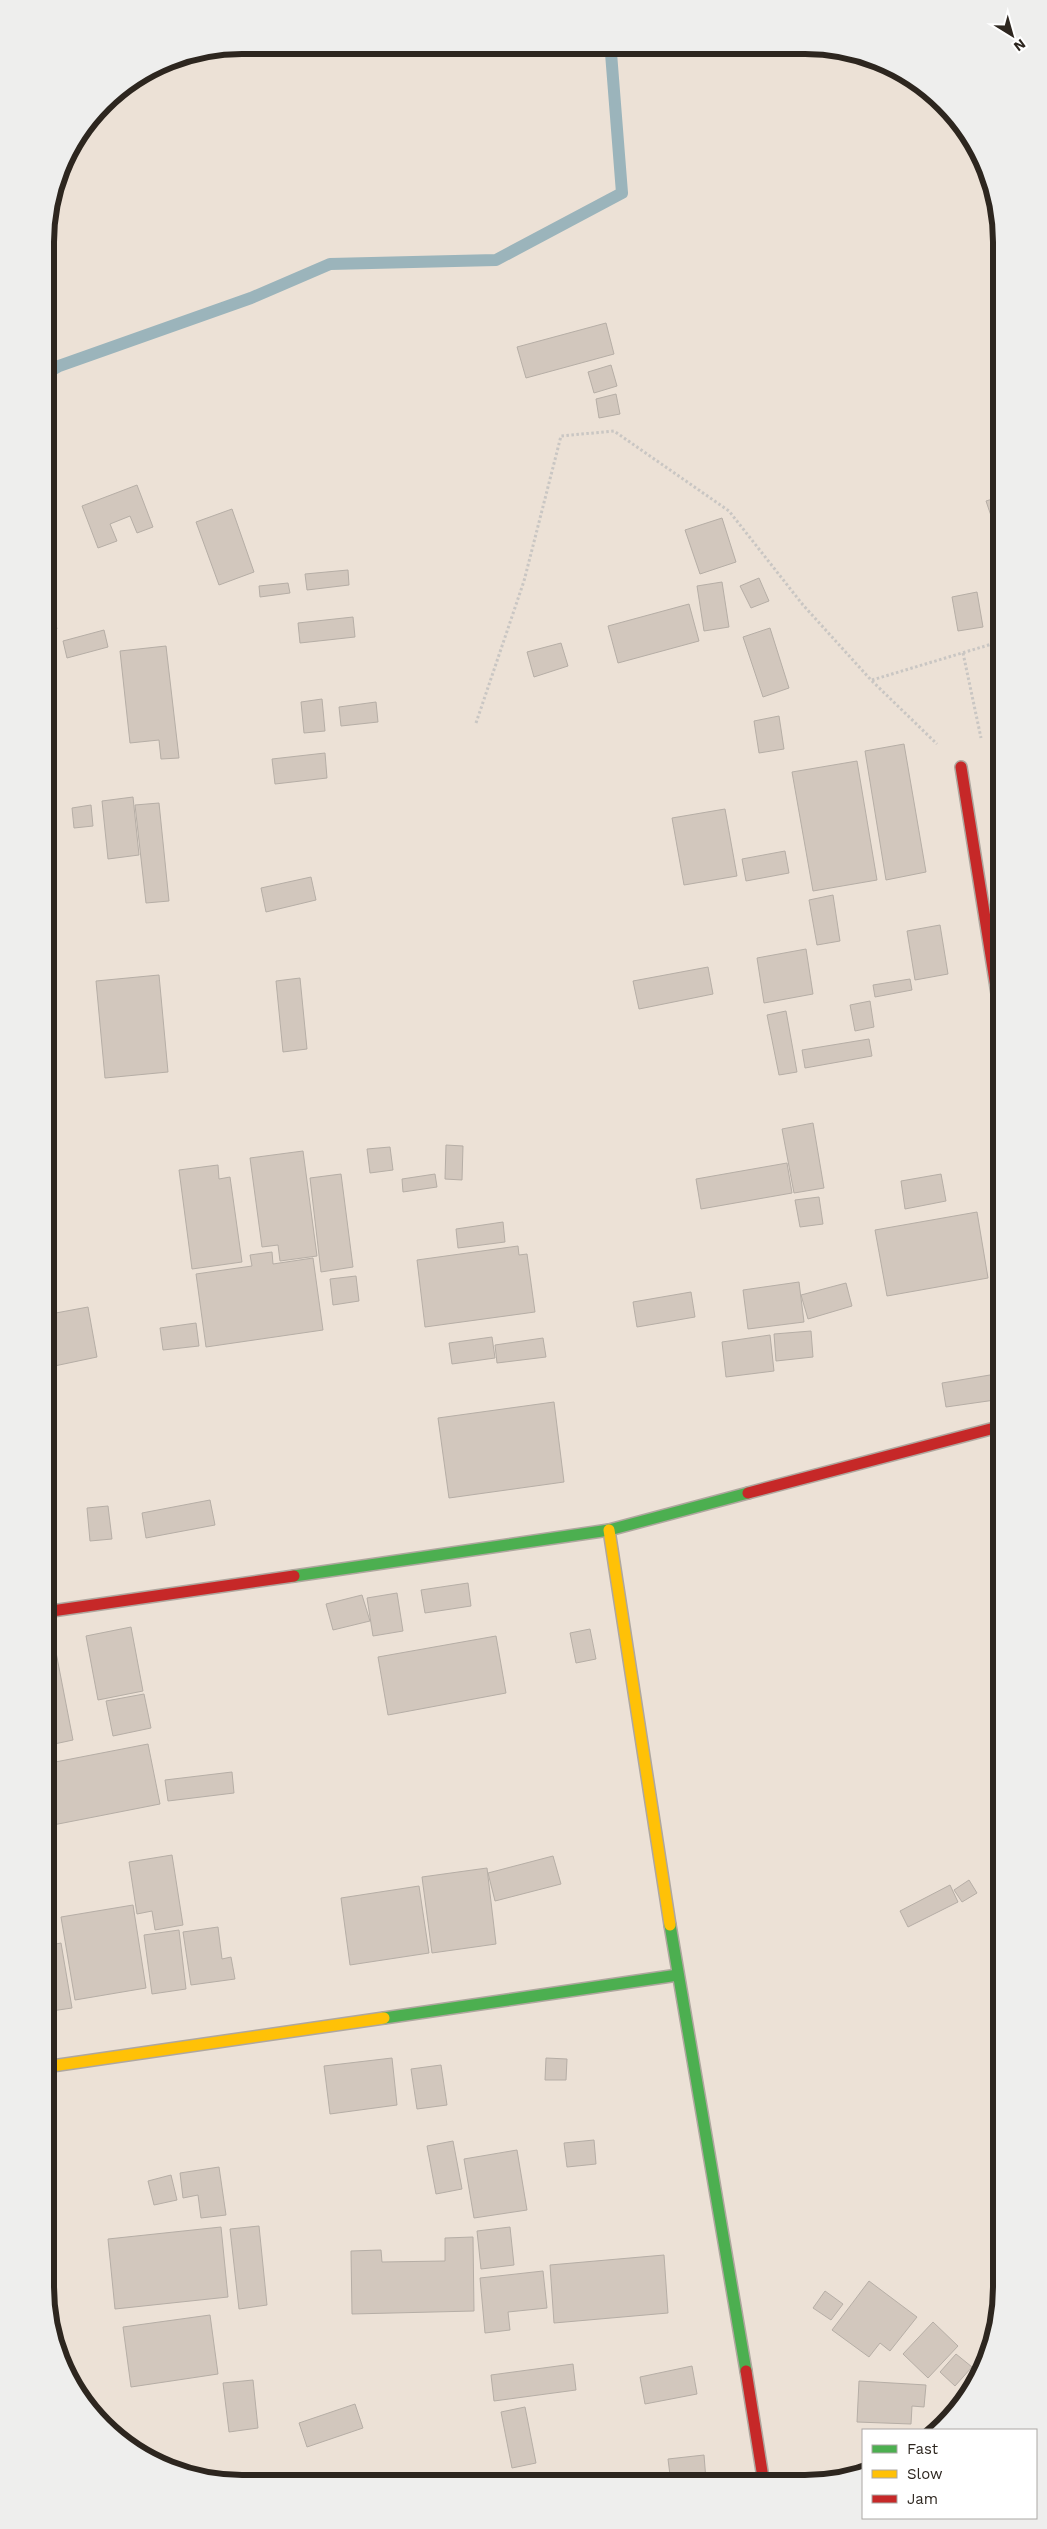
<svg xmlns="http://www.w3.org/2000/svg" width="1047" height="2529" font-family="'Work Sans',sans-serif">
  <rect width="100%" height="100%" fill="#ece1d6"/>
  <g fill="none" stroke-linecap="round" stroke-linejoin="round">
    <path stroke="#9bb4bb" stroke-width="12" d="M45,374L59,366L251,298L330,264L496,260L622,193L611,53L618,47"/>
  </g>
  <g fill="#d2c7bd" stroke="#b6aea6">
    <path d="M606,323L614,354L526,378L517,347Z"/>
    <path d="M611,365L617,386L594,393L588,372Z"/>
    <path d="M616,394L620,414L599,418L596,399Z"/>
    <path d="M137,485L153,527L137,533L130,516L110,524L117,541L98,548L82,506Z"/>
    <path d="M1002,496V538L999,539L986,501Z"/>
    <path d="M232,509L254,572L219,585L196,522Z"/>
    <path d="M722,518L736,562L700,574L685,530Z"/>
    <path d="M348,570L349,585L307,590L305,574Z"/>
    <path d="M759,578L769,601L751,608L740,586Z"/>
    <path d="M722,582L729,627L704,631L697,586Z"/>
    <path d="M288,583L290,593L260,597L259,586Z"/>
    <path d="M977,592L983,627L958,631L952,597Z"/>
    <path d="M689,604L699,641L618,663L608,626Z"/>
    <path d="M51,605L57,629L45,633V607Z"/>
    <path d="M353,617L355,637L300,643L298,623Z"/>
    <path d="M770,628L789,688L763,697L743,637Z"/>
    <path d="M104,630L108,647L67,658L63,641Z"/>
    <path d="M561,643L568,666L534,677L527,652Z"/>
    <path d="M166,646L179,758L161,759L159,740L130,743L120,651Z"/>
    <path d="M322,699L325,731L304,733L301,702Z"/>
    <path d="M376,702L378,722L341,726L339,707Z"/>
    <path d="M779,716L784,749L759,753L754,721Z"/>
    <path d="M904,744L926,872L886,880L865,751Z"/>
    <path d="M325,753L327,778L275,784L272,759Z"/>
    <path d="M857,761L877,880L813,891L792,772Z"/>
    <path d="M133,797L139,855L108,859L102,801Z"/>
    <path d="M159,803L169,901L146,903L135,805Z"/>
    <path d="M91,805L93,826L74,828L72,808Z"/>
    <path d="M725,809L737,876L684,885L672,818Z"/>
    <path d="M785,851L789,873L746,881L742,859Z"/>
    <path d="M311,877L316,900L266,912L261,888Z"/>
    <path d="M833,895L840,941L817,945L809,900Z"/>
    <path d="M940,925L948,974L915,980L907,931Z"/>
    <path d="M806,949L813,994L764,1003L757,958Z"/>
    <path d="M708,967L713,994L639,1009L633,981Z"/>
    <path d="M159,975L168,1072L105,1078L96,981Z"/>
    <path d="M300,978L307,1049L283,1052L276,981Z"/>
    <path d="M910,979L912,990L875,997L873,985Z"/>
    <path d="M870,1001L874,1027L855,1031L850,1005Z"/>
    <path d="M786,1011L797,1072L779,1075L767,1015Z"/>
    <path d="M869,1039L872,1056L805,1068L802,1050Z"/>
    <path d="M813,1123L824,1188L794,1193L782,1129Z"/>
    <path d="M446,1145L463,1146L462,1180L445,1179Z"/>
    <path d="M390,1147L393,1170L370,1173L367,1149Z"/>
    <path d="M303,1151L317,1256L280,1261L278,1245L262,1247L250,1158Z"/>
    <path d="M787,1163L792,1193L701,1209L696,1179Z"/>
    <path d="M218,1165L219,1179L230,1177L242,1262L192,1269L179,1170Z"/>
    <path d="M341,1174L353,1267L321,1272L310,1178Z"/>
    <path d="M435,1174L437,1187L403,1192L402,1179Z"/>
    <path d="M941,1174L946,1201L905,1209L901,1181Z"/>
    <path d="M819,1197L823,1224L800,1227L795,1200Z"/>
    <path d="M977,1212L988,1278L887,1296L875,1230Z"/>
    <path d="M503,1222L505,1242L458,1248L456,1229Z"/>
    <path d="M518,1246L519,1255L527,1254L535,1312L425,1327L417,1260Z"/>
    <path d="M272,1252L273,1264L313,1258L323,1330L206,1347L196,1274L252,1266L250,1255Z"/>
    <path d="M356,1276L359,1301L333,1305L330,1279Z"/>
    <path d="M799,1282L804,1322L748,1329L743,1290Z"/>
    <path d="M846,1283L852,1306L808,1319L801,1295Z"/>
    <path d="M691,1292L695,1317L637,1327L633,1302Z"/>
    <path d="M88,1307L97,1357L45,1368V1315Z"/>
    <path d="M196,1323L199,1346L163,1350L160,1328Z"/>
    <path d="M811,1331L813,1357L776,1361L774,1334Z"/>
    <path d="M770,1335L774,1371L726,1377L722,1342Z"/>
    <path d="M492,1337L495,1358L452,1364L449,1343Z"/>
    <path d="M543,1338L546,1357L497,1363L495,1345Z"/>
    <path d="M1002,1373V1399L946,1407L942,1383Z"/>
    <path d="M554,1402L564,1482L449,1498L438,1418Z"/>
    <path d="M210,1500L215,1525L146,1538L142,1513Z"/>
    <path d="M108,1506L112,1539L90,1541L87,1508Z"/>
    <path d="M468,1583L471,1606L425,1613L421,1590Z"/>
    <path d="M397,1593L403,1631L373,1636L367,1598Z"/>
    <path d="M362,1595L370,1621L333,1630L326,1604Z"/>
    <path d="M131,1627L143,1691L98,1700L86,1636Z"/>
    <path d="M590,1629L596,1659L576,1663L570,1633Z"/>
    <path d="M496,1636L506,1693L388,1715L378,1657Z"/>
    <path d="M54,1642L73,1740L45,1746V1644Z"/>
    <path d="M144,1694L151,1728L113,1736L106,1701Z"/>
    <path d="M148,1744L160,1804L48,1826L45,1809V1764Z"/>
    <path d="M232,1772L234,1793L168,1801L165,1780Z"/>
    <path d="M172,1855L183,1925L155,1930L152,1911L137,1914L129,1862Z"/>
    <path d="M553,1856L561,1884L495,1901L488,1873Z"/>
    <path d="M487,1868L496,1944L432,1953L422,1877Z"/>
    <path d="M969,1880L977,1893L962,1902L954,1890Z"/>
    <path d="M950,1885L958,1902L908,1927L900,1911Z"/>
    <path d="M419,1886L429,1953L350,1965L341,1898Z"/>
    <path d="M1002,1902V1919L994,1908Z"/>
    <path d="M133,1905L146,1988L75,2000L61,1917Z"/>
    <path d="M218,1927L222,1959L231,1957L235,1979L191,1985L183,1932Z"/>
    <path d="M179,1930L186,1989L152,1994L144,1935Z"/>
    <path d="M61,1943L72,2008L45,2012V1946Z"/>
    <path d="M392,2058L397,2105L330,2114L324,2066Z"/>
    <path d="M546,2058L567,2059L566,2080H545Z"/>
    <path d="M441,2065L447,2105L417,2109L411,2069Z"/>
    <path d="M594,2140L596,2164L567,2167L564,2143Z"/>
    <path d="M453,2141L462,2189L436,2194L427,2146Z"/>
    <path d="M517,2150L527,2210L474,2218L464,2159Z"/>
    <path d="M219,2167L226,2215L201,2218L198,2195L183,2198L180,2173Z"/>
    <path d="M171,2175L177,2200L154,2205L148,2181Z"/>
    <path d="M259,2226L267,2305L239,2309L230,2229Z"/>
    <path d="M221,2227L228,2297L115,2309L108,2239Z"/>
    <path d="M510,2227L514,2265L481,2269L477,2231Z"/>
    <path d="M473,2237L474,2311L352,2314L351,2251L381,2250L382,2262L445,2261V2238Z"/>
    <path d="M664,2255L668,2313L554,2323L550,2265Z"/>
    <path d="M543,2271L547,2308L508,2312L510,2330L485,2333L480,2278Z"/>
    <path d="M869,2281L917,2317L890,2351L880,2343L869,2357L832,2330Z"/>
    <path d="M825,2291L843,2304L831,2320L813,2308Z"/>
    <path d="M210,2315L218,2374L131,2387L123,2327Z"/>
    <path d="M933,2322L958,2346L928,2378L903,2354Z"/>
    <path d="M956,2354L972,2367L955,2386L940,2372Z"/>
    <path d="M573,2364L576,2390L494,2401L491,2375Z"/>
    <path d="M692,2366L697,2394L645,2404L640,2377Z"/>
    <path d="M253,2380L258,2428L229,2432L223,2383Z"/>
    <path d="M859,2381L926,2385L924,2407L912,2406L911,2424L857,2422Z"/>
    <path d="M355,2404L363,2428L307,2447L299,2423Z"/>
    <path d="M525,2407L536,2463L512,2468L501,2412Z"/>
    <path d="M704,2455L706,2480L671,2483L668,2459Z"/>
  </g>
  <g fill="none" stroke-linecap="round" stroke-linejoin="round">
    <g stroke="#afa79f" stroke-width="14">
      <g id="fast">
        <path d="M294,1576L609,1530L748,1493"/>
        <path d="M670,1925L746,2371"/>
        <path d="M384,2018L678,1975"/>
      </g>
    </g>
    <g stroke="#afa79f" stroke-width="14">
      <g id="slow">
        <path d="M609,1530L670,1925"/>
        <path d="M45,2067L384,2018"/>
      </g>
    </g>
    <g stroke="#afa79f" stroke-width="14">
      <g id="jam">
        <path d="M961,767L1002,1025"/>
        <path d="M748,1493L1002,1426"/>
        <path d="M45,1612L294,1576"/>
        <path d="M746,2371L764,2484"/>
      </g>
    </g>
    <g stroke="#c9c6c3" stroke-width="3" stroke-dasharray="2.5 2.5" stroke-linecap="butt">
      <path d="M963,653L981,738"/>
      <path d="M872,680L1002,641"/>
      <path d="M476,723L524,581L561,436L614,431L729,511L803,605L871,680L937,744"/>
    </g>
    <use href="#fast" stroke="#4caf50" stroke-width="11"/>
    <use href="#slow" stroke="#ffc107" stroke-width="11"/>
    <use href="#jam" stroke="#c62828" stroke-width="11"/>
  </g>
  <path d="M0 0H1047V2529H0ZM242 54H805A188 188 0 0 1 993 242V2287A188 188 0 0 1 805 2475H242A188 188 0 0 1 54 2287V242A188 188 0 0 1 242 54Z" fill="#eeeeed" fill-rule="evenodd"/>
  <path fill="none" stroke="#2d261f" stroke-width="6" d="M242 54H805A188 188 0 0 1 993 242V2287A188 188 0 0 1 805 2475H242A188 188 0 0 1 54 2287V242A188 188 0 0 1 242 54Z"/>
  <rect x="862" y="2429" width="175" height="90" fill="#ffffff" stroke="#aba8a5"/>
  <rect x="872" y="2445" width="25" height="8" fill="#4caf50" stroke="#aba8a5"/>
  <text x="907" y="2454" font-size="15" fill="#2d261f">Fast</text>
  <rect x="872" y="2470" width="25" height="8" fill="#ffc107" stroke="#aba8a5"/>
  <text x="907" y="2479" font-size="15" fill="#2d261f">Slow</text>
  <rect x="872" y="2495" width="25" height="8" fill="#c62828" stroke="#aba8a5"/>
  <text x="907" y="2504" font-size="15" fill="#2d261f">Jam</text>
  <g transform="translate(1012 35) rotate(143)" stroke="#ffffff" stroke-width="4" paint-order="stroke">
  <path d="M0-4L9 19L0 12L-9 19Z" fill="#2d261f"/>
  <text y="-8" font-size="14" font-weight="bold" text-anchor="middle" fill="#2d261f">N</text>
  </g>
</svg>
